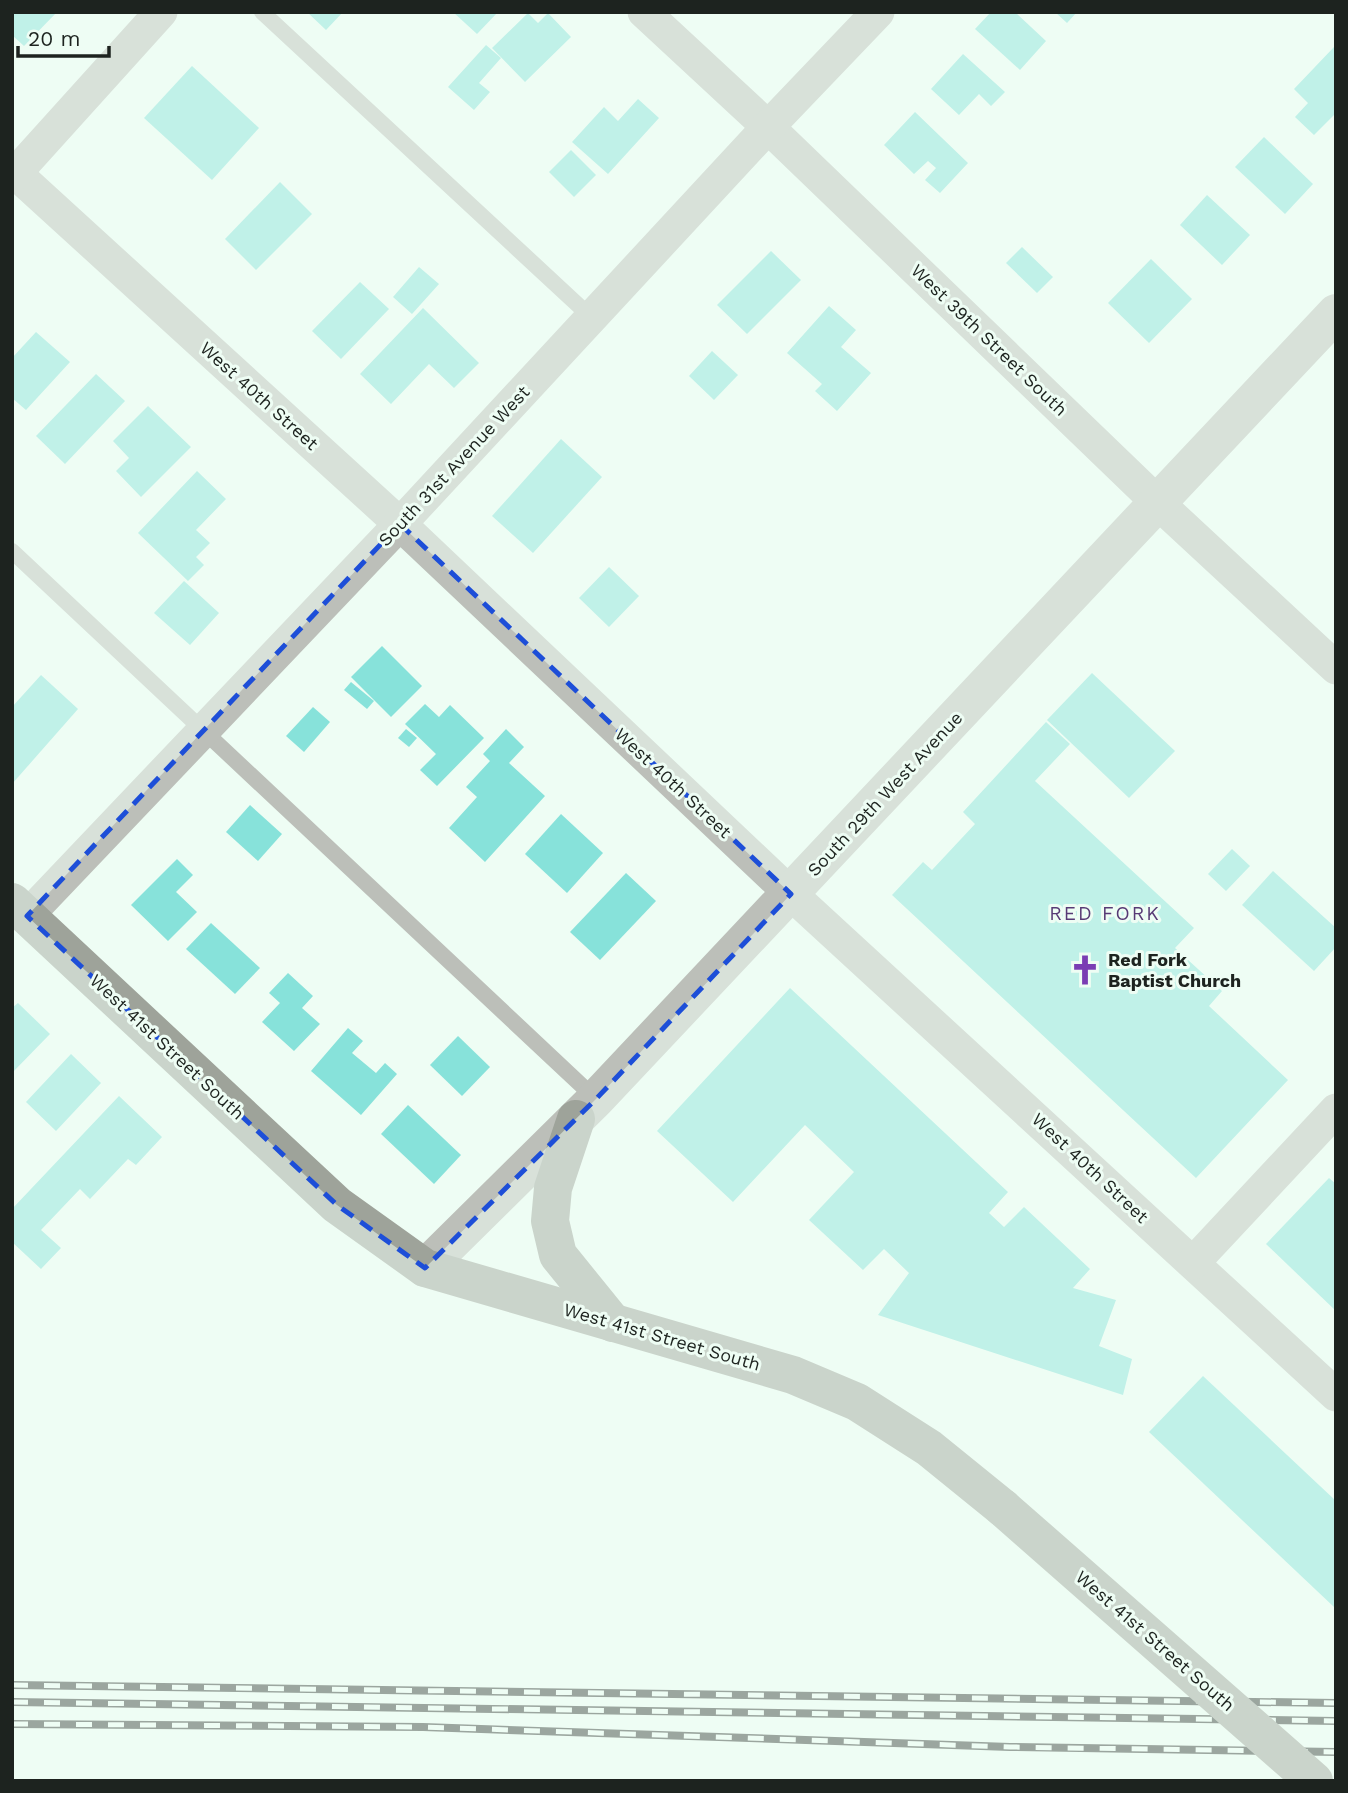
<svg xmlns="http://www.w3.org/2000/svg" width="1348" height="1793" font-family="'Work Sans',sans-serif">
  <rect width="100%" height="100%" fill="#eefdf4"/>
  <g fill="#87e2da">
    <path d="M12,12H57L24,46L12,35Z"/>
    <path d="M307,12H343L326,30Z"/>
    <path d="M453,12H498L477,34Z"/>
    <path d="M991,12H1015L1046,41L1020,70L975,29Z"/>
    <path d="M1055,12H1077L1067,23Z"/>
    <path d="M528,13L538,23L548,13L571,37L525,82L492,48Z"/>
    <path d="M486,45L501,58L479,83L490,92L474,110L448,87Z"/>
    <path d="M1334,47L1336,49V113L1314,135L1295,117L1308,103L1294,89Z"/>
    <path d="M963,54L1005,92L991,106L979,94L959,115L931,89Z"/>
    <path d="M192,66L259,128L212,180L144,118Z"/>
    <path d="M638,99L659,118L608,174L572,142L604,107L618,121Z"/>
    <path d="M915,112L968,163L940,193L925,180L936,168L928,161L914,174L884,145Z"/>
    <path d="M1264,137L1313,184L1285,214L1235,167Z"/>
    <path d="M571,150L596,175L574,197L549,172Z"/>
    <path d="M280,182L312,214L256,270L225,239Z"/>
    <path d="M1207,195L1250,235L1222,265L1180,225Z"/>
    <path d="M1022,247L1053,277L1037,293L1006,263Z"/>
    <path d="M771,251L801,280L747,334L717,305Z"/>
    <path d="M1151,259L1192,299L1149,343L1108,303Z"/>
    <path d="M419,267L439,284L412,314L393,297Z"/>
    <path d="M360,282L389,309L341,359L312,331Z"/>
    <path d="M829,306L856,330L841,347L871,373L837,411L815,391L822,384L787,353Z"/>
    <path d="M423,308L479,363L454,388L429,364L391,404L360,374Z"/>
    <path d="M36,332L70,362L26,410L12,398V358Z"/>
    <path d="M712,351L738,375L714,400L689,376Z"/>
    <path d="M96,374L125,401L65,464L36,436Z"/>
    <path d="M148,406L191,447L141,497L116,471L129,458L113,441Z"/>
    <path d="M561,439L602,477L533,553L492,516Z"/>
    <path d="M197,471L226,499L196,530L210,543L196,557L204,565L188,581L138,533Z"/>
    <path d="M609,567L639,596L609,627L579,598Z"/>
    <path d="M184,581L219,613L190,645L154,613Z"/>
    <path d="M382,646L422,686L391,717L351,677Z"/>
    <path d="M1092,673L1175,751L1129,798L1047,720Z"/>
    <path d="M41,675L78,709L12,784V707Z"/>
    <path d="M351,682L374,701L367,709L344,690Z"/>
    <path d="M425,704L439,717L450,705L484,738L437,786L420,770L436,754L405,724Z"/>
    <path d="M313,707L330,722L304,752L286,736Z"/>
    <path d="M1046,722L1070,744L1035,781L1194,928L1175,948L1222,991L1209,1006L1288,1080L1196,1178L892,895L923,862L932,870L975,824L963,812Z"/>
    <path d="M406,729L417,738L409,747L398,738Z"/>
    <path d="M506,729L524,747L509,763L545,796L485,862L449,828L477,797L466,787L490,761L483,754Z"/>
    <path d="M250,805L282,834L258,861L226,832Z"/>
    <path d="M561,814L603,853L567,893L525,854Z"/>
    <path d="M1232,849L1250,866L1226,891L1208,874Z"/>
    <path d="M177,859L193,875L176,892L197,912L168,941L131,905Z"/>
    <path d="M1273,871L1336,928V947L1314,971L1242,905Z"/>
    <path d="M626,873L656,901L600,960L570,932Z"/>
    <path d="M211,923L260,968L235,994L186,949Z"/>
    <path d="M288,973L313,996L302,1008L320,1024L294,1051L262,1022L280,1003L269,993Z"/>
    <path d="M790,988L1008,1192L989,1213L1004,1227L1024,1207L1090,1269L1073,1288L1116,1300L1099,1346L1132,1359L1123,1395L878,1315L909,1273L884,1249L863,1270L809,1220L854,1172L805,1125L733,1202L657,1131Z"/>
    <path d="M18,1003L50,1034L12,1073V1008Z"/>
    <path d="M348,1028L363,1041L352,1053L376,1073L385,1063L397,1074L361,1115L311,1071Z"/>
    <path d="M458,1036L490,1067L462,1096L430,1065Z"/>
    <path d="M71,1054L101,1083L56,1131L26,1102Z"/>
    <path d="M119,1096L162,1137L136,1165L128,1159L90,1199L80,1189L41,1230L61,1248L41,1269L12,1242V1209Z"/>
    <path d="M408,1105L461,1155L434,1184L381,1134Z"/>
    <path d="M1329,1178L1336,1184V1311L1266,1244Z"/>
    <path d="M1203,1376L1336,1501L1334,1607L1149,1432Z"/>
  </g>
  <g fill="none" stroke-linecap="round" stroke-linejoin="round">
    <g stroke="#bcbfb9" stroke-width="16">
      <path d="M262,12L592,318"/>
      <path d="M12,551L596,1099"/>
    </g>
    <g stroke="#bcbfb9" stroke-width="33">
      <path d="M644,12L768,127L1158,503L1336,668"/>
      <path d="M12,170L400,524L791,894L1336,1395"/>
      <path d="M12,177L161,12"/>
      <path d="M27,916L400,524L768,127L878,12"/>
      <path d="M1193,1263L1336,1110"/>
    </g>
    <path stroke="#bcbfb9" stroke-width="38" d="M425,1268L596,1099L1336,313"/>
    <g stroke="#9ea39a" stroke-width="38">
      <path d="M12,902L337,1205L425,1268L793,1375L857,1402L929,1448L1003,1508"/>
      <path d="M576,1119L553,1188L550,1221L558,1255L613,1323"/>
    </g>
    <g stroke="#363d38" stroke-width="8">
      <g id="rail">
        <path d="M12,1685L1336,1703"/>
        <path d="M12,1702L1336,1721"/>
        <path d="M12,1724L423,1727L1010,1747L1336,1752"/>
      </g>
    </g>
    <use href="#rail" stroke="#eefdf4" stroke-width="5" stroke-dasharray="16" stroke-linecap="butt"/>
    <path stroke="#9ea39a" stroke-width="38" d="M1003,1508L1314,1781"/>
  </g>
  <path d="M0 0H1348V1793H0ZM400,524L791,894L596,1099L425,1268L337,1205L27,916Z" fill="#eefdf4" fill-opacity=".55" fill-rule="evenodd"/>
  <path fill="none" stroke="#1d4ed8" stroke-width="5" stroke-dasharray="14 9" stroke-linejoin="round" d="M400,524L791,894L596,1099L425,1268L337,1205L27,916Z"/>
  <defs>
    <g id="church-bare" transform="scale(2.415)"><path d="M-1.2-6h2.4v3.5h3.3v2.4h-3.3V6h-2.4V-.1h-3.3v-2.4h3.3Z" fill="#7a3db3" stroke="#eefdf4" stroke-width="2.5" paint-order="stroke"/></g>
  </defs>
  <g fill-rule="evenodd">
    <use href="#church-bare" x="1085" y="970"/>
  </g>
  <g text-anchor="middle" stroke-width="6" stroke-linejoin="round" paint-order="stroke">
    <g font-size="18" fill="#1d231f" stroke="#eefdf4">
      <text transform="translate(989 340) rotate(44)" y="6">West 39th Street South</text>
      <text transform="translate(259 396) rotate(42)" y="6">West 40th Street</text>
      <text transform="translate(454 466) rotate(-47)" y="6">South 31st Avenue West</text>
      <text transform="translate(673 783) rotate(43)" y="6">West 40th Street</text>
      <text transform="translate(885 794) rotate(-47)" y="6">South 29th West Avenue</text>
      <text transform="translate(167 1047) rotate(43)" y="6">West 41st Street South</text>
      <text transform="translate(1090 1168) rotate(43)" y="6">West 40th Street</text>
      <text transform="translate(662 1337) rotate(16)" y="6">West 41st Street South</text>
      <text transform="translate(1155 1641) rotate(41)" y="6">West 41st Street South</text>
    </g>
    <g font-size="18" font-weight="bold" fill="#1d231f" stroke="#eefdf4" text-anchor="start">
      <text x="1108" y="966">Red Fork<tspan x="1108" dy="21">Baptist Church</tspan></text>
    </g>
    <g font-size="19" letter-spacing="2" fill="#563a75" stroke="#eefdf4">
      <text x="1105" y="920">RED FORK</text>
    </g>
  </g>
  <rect width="1348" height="1793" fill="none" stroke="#1d231f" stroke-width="28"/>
  <path d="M18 46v10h91v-10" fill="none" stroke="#1d231f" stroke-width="3.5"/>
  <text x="28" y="46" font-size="21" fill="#1d231f" stroke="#eefdf4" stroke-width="5" paint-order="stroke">20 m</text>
</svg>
